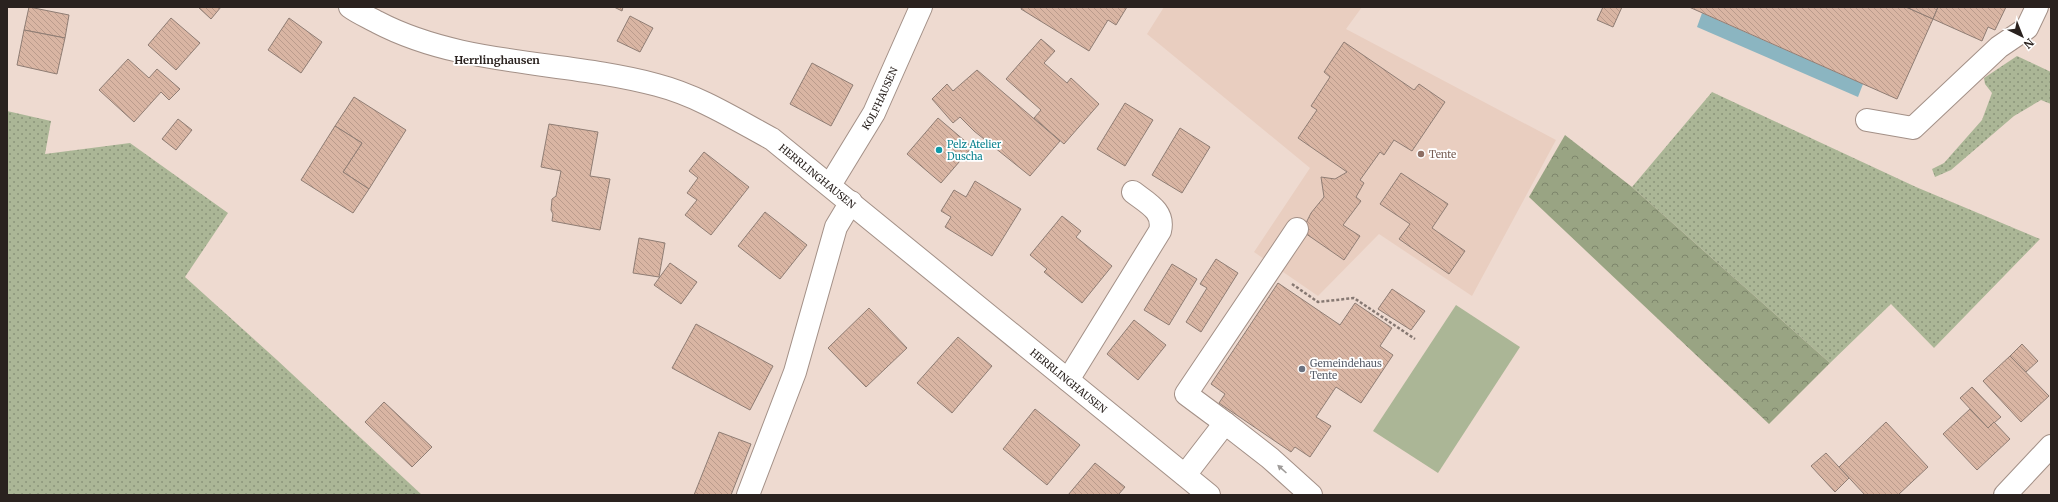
<svg xmlns="http://www.w3.org/2000/svg" width="2058" height="502" font-family="Merriweather,serif">
  <defs>
    <pattern id="grass-dots" width="8" height="8" patternUnits="userSpaceOnUse"><rect width="8" height="8" fill="#abb696"/><path d="M2 2h.1M6 6h.1" fill="none" stroke="#8b947a" stroke-width="1.8" stroke-linecap="round"/></pattern>
    <pattern id="forest-crowns" width="20" height="18" patternUnits="userSpaceOnUse"><rect width="20" height="18" fill="#99a483"/><path d="M2 6a3 3 0 1 1 6 0M12 15a3 3 0 1 1 6 0" fill="none" stroke="#7d856b"/></pattern>
    <pattern id="building-back-hatch" width="6" height="6" patternUnits="userSpaceOnUse"><rect width="6" height="6" fill="#d9b5a3"/><path d="M-1 5l2 2M0 0l6 6M5-1l2 2" fill="none" stroke="#ba9b8c"/></pattern>
  </defs>
  <rect width="100%" height="100%" fill="#eedad0"/>
  <path fill="#e9cec0" d="M1164,7H1362L1346,29L1556,140L1472,296L1379,234L1318,296L1254,252L1310,168L1147,34Z"/>
  <g fill="url(#grass-dots)">
    <path d="M2017,56L2051,72V104L2041,100L2014,116L1951,170L1935,177L1932,169L1944,163L1982,120L1992,93L1985,84L1984,78Z"/>
    <path d="M1712,92L1916,187L2040,239L1934,348L1891,304L1830,363L1632,187Z"/>
    <path d="M7,111L51,121L45,154L130,143L228,213L185,277L277,360L422,495H7Z"/>
  </g>
  <path fill="url(#forest-crowns)" d="M1565,135L1632,187L1830,363L1769,424L1529,197Z"/>
  <path fill="#abb696" d="M1456,305L1520,347L1438,473L1373,431Z"/>
  <path fill="#8bb5c1" d="M1702,13L1863,84L1858,97L1697,27Z"/>
  <g fill="url(#building-back-hatch)" stroke="#8f7d74">
    <path d="M29,7L69,15L65,38L24,30Z"/>
    <path d="M198,7H221L211,19Z"/>
    <path d="M614,7H623L622,11Z"/>
    <path d="M1022,7H1127L1116,25L1108,20L1089,51L1021,9Z"/>
    <path d="M1603,7H1622L1613,27L1597,20Z"/>
    <path d="M1689,7H1906L1933,19L1897,99Z"/>
    <path d="M1906,7H1938L1933,19Z"/>
    <path d="M1938,7H2006L1995,30L1988,27L1982,41L1933,19Z"/>
    <path d="M630,16L653,28L640,52L617,41Z"/>
    <path d="M171,18L200,43L176,70L148,45Z"/>
    <path d="M289,18L322,42L301,73L268,50Z"/>
    <path d="M24,30L65,38L57,74L17,65Z"/>
    <path d="M1041,39L1055,51L1044,63L1067,83L1071,78L1099,104L1064,144L1034,118L1041,110L1006,79Z"/>
    <path d="M1344,42L1414,90L1419,84L1445,102L1412,151L1394,140L1384,155L1380,152L1360,180L1364,183L1356,197L1361,201L1343,225L1360,236L1344,260L1302,231L1311,213L1324,197L1321,177L1335,179L1347,172L1298,138L1317,110L1311,106L1330,77L1324,72Z"/>
    <path d="M128,59L149,78L157,69L180,89L169,100L161,92L134,122L99,90Z"/>
    <path d="M812,63L853,85L831,126L790,104Z"/>
    <path d="M977,70L1060,141L1030,176L974,131L960,117L953,123L932,99L947,84L953,91Z"/>
    <path d="M354,97L406,130L369,189L343,172L362,143L335,126Z"/>
    <path d="M1125,103L1153,120L1125,166L1097,149Z"/>
    <path d="M938,118L972,147L941,183L907,154Z"/>
    <path d="M178,119L192,130L176,150L162,139Z"/>
    <path d="M549,124L598,132L590,176L610,179L600,230L552,221L553,214L551,210L552,199L556,196L561,171L541,167Z"/>
    <path d="M335,126L362,143L343,172L369,189L353,213L301,180Z"/>
    <path d="M1180,128L1210,147L1182,193L1152,175Z"/>
    <path d="M704,152L749,187L711,235L685,215L697,200L687,193L698,178L689,171Z"/>
    <path d="M1401,173L1448,204L1432,228L1465,251L1449,274L1399,239L1410,224L1380,204Z"/>
    <path d="M975,181L1021,209L992,256L945,227L951,217L941,211L954,190L966,197Z"/>
    <path d="M765,212L807,245L780,279L738,246Z"/>
    <path d="M1062,216L1081,231L1076,237L1112,266L1082,303L1044,272L1047,269L1030,255Z"/>
    <path d="M639,238L665,243L659,277L633,273Z"/>
    <path d="M1216,259L1238,273L1201,332L1186,322L1207,288L1200,284Z"/>
    <path d="M670,263L697,282L681,304L654,285Z"/>
    <path d="M1172,264L1197,279L1169,325L1144,310Z"/>
    <path d="M1278,283L1340,325L1355,303L1392,328L1380,346L1393,355L1361,403L1336,387L1316,417L1331,426L1310,457L1295,447L1291,452L1219,403L1225,394L1211,384Z"/>
    <path d="M1392,289L1425,311L1411,330L1378,309Z"/>
    <path d="M869,308L907,348L866,387L828,348Z"/>
    <path d="M1134,320L1166,345L1138,380L1107,354Z"/>
    <path d="M696,324L773,366L750,410L672,368Z"/>
    <path d="M958,337L992,366L952,413L917,383Z"/>
    <path d="M2022,344L2038,361L2026,372L2010,356Z"/>
    <path d="M2010,356L2049,396L2021,422L1983,381Z"/>
    <path d="M1972,387L2001,417L1988,428L1960,398Z"/>
    <path d="M384,402L432,447L412,467L365,422Z"/>
    <path d="M1035,409L1080,445L1047,485L1003,449Z"/>
    <path d="M1970,409L1988,428L1994,422L2010,439L1977,470L1943,434Z"/>
    <path d="M1886,422L1928,467L1898,495H1865L1839,467Z"/>
    <path d="M719,432L751,444L731,495H694Z"/>
    <path d="M1826,453L1849,478L1835,492L1811,466Z"/>
    <path d="M1095,463L1125,487L1118,495H1068Z"/>
  </g>
  <g fill="none" stroke-linecap="round" stroke-linejoin="round">
    <g stroke="#a39087" stroke-width="24">
      <g id="minor">
        <path id="s1" d="M350,7C358,13 368,17 377,22C463,67 564,60 657,85C699,96 735,119 772,139L1209,495"/>
        <path d="M1867,120L1913,128L1999,47L2027,28L2037,7"/>
        <path id="s2" d="M830,185L874,113L921,7"/>
        <path d="M1068,380L1160,231C1165,211 1147,203 1133,192"/>
        <path d="M1225,423L1186,394L1297,229"/>
        <path d="M1185,475L1225,423L1270,458L1311,495"/>
        <path d="M748,495L795,372L836,227L851,202"/>
        <path d="M2005,495L2051,446"/>
      </g>
    </g>
    <path stroke="#867872" stroke-width="2.5" stroke-dasharray="3 2" stroke-linecap="butt" d="M1292,284L1318,302L1354,298L1415,339"/>
    <use href="#minor" stroke="#fff" stroke-width="22"/>
  </g>
  <defs><path id="oneway-solid" d="M-6-.8H1V-3.2L6.5 0L1 3.2V.8H-6Z"/></defs>
  <use fill="#9f9c9a" href="#oneway-solid" transform="translate(1282 469) rotate(-138)"/>
  <circle fill="#0f9aa8" stroke="#fff" stroke-width="1.5" cx="939" cy="150" r="4"/>
  <circle fill="#8d6e63" stroke="#fff" stroke-width="1.5" cx="1421" cy="154" r="4"/>
  <circle fill="#6b7280" stroke="#fff" stroke-width="1.5" cx="1302" cy="369" r="4"/>
  <g text-anchor="middle" stroke-width="3.5" stroke-linejoin="round" paint-order="stroke">
    <g font-size="10" fill="#2a221f" stroke="#fff">
      <text dy="4" stroke="none"><textPath href="#s2" startOffset="100">KOLFHAUSEN</textPath></text>
      <text dy="4" stroke="none"><textPath href="#s1" startOffset="505">HERRLINGHAUSEN</textPath></text>
      <text dy="4" stroke="none"><textPath href="#s1" startOffset="829">HERRLINGHAUSEN</textPath></text>
    </g>
    <g font-size="10" fill="#0d838f" stroke="#fff" text-anchor="start">
      <text x="947" y="148">Pelz Atelier<tspan x="947" dy="12">Duscha</tspan></text>
    </g>
    <g font-size="10" fill="#785e54" stroke="#fff" text-anchor="start">
      <text x="1429" y="158">Tente</text>
    </g>
    <g font-size="10" fill="#5b616d" stroke="#fff" text-anchor="start">
      <text x="1310" y="367">Gemeindehaus<tspan x="1310" dy="12">Tente</tspan></text>
    </g>
    <g font-size="11" font-weight="bold" fill="#2a221f" stroke="#fff">
      <text x="497" y="64">Herrlinghausen</text>
    </g>
  </g>
  <rect width="2058" height="502" fill="none" stroke="#2a221f" stroke-width="16"/>
  <g transform="translate(2022 36) rotate(137)" stroke="#ffffff" stroke-width="3" paint-order="stroke">
  <path d="M0-3L7 15L0 10L-7 15Z" fill="#2a221f"/>
  <text y="-6" font-size="11" font-weight="bold" text-anchor="middle" fill="#2a221f">N</text>
  </g>
</svg>
